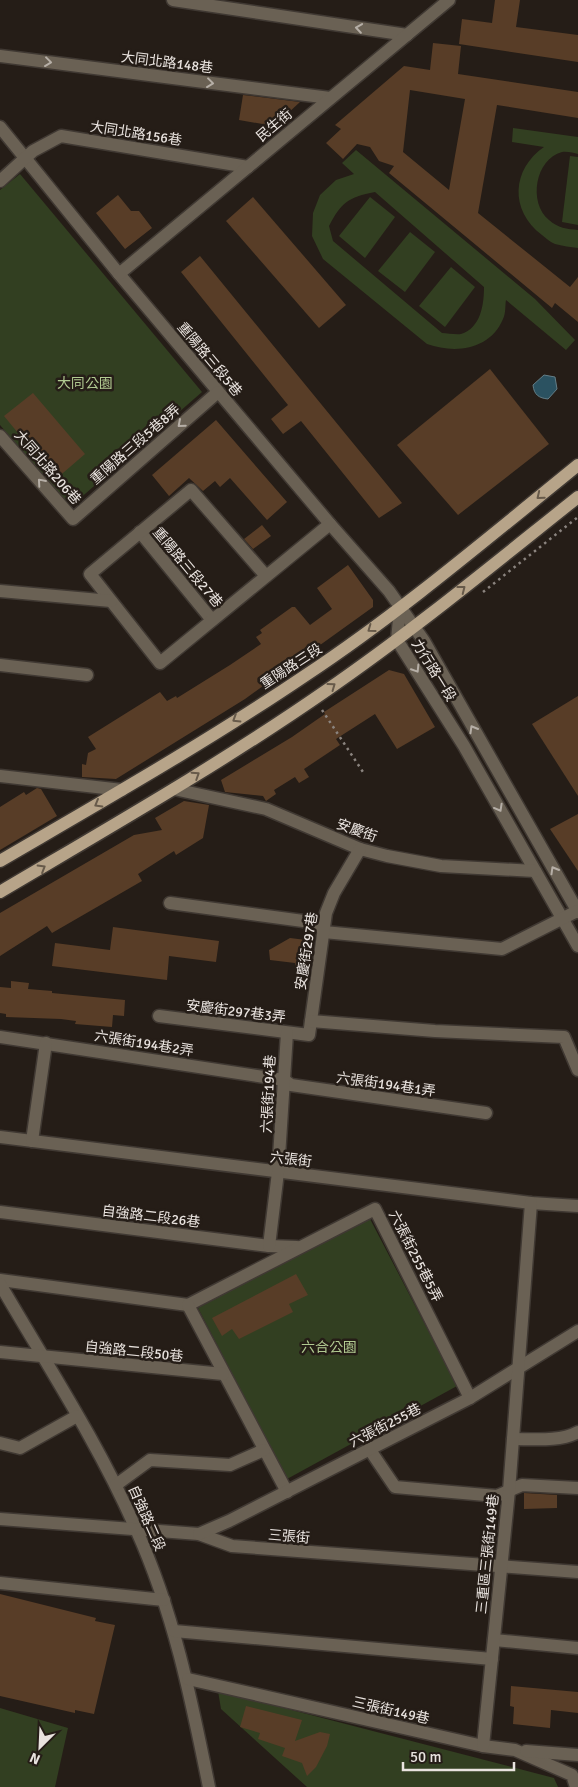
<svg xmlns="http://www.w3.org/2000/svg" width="578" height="1787" font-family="Signika,'Noto Sans TC',sans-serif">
  <rect width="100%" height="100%" fill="#251d17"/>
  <g fill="#323f21" fill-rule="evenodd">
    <path d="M513,128L578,137V154C574,153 567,151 562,152C535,159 528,203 549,220C558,228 567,229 578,230V248C571,247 562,246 555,244C550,242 546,238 542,235C509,210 512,169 544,147L512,142Z"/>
    <path d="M356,150L535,299L575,340L566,350L506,300C505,305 506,313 503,319C490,350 455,354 427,344L323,259L312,236L313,213L320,195L336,180L354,174L342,163ZM375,192L484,287C484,304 481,328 461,334C456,335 447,333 442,333L333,241L329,226C341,203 348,197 375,192Z"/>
    <path d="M570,156L578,157V225L562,222Z"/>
    <path d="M20,174L202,392L70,507L0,425V190Z"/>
    <path d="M370,197L395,217L365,258L339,236Z"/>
    <path d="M410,232L435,252L405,292L378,271Z"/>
    <path d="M451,267L475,287L445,327L419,306Z"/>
    <path d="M369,1217L457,1386L287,1479L198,1308Z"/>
    <path d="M218,1691L554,1778L558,1787H307L221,1709Z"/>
    <path d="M0,1708L68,1728L55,1787H0Z"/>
  </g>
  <path fill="#2b5261" stroke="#647e87" d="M544,375L555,377L557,389L548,399C539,398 534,395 533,385Z"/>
  <g fill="#583d27" fill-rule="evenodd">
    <path d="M495,0H520L516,27L578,35V62L459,44L462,19L492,23Z"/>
    <path d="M433,43L461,46L458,74L578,92V118L497,105L478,213L570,287L578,277V322L555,303L552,308L389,173L394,166L379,161L370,147L357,144L343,159L326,143L341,129L335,125L404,66L430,70ZM410,90L465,99L449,190L403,152Z"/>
    <path d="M243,95L300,102L274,126L239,120Z"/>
    <path d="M118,195L131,211H139L152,228L125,249L96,213Z"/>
    <path d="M253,197L346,305L319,328L226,221Z"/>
    <path d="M200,256L402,503L379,518L301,421L283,434L271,419L288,405L181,272Z"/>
    <path d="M490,369L549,444L458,515L397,445Z"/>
    <path d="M33,393L85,454L56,479L4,416Z"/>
    <path d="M216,420L287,502L267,520L230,478L220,487L215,481L203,491L189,478L169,496L152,475Z"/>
    <path d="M262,525L271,536L253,549L244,539Z"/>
    <path d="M348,565L373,600V607L245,699L116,779L82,777V764L86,765L88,753L96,749L88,737L160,692L167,701L176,696L177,698L230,665L261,644L256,637L262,633L260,630L292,607H295L310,625L332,609L317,588Z"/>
    <path d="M389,670L404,674L435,727L397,749L375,714L336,739L340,745L304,769L309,777L299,783L295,777L274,790L276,794L266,801L263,796L225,792L221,780L292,737L325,714L324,712Z"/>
    <path d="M578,696V796L532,724Z"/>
    <path d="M37,788L41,789L57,816L0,850V807L24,792L26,795Z"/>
    <path d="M184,801L209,805L203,838L176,855L174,851L138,874L142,881L52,933L47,926L0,956V913L134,835L162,830L155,818Z"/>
    <path d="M578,814V871L550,829Z"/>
    <path d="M113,927L219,941L216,962L169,956L167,980L52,966L55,943L110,950Z"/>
    <path d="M290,938L314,941L310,970L295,968V963L270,960L269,950Z"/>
    <path d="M11,981L29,983L28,989L52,991V993L125,1000L124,1016L113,1015L112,1027L75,1024L76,1021L61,1019L6,1017V1014L0,1013V987L11,988Z"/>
    <path d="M296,1274L308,1295L289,1304L293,1312L239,1339L232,1329L222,1336L212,1318Z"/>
    <path d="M524,1493L557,1495V1508L524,1509Z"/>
    <path d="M0,1594L96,1618L95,1621L115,1625L94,1714L75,1710V1713L0,1696Z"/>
    <path d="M511,1686L578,1692V1713L551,1710L550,1728L513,1724L514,1707L510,1706Z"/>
    <path d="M246,1706L302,1720L295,1741L320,1732L330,1734L327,1746L316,1767L307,1776L302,1763L282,1756L285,1748L258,1739L260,1733L240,1727Z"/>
  </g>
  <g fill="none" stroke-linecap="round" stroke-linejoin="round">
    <g stroke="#403933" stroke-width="15">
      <g id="minor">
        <path d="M173,0L407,35"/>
        <path d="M0,56L330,98"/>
        <path d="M0,127L119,274L330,524L389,591L424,641L578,912"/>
        <path d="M0,181L33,151L61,136L248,167"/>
        <path d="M119,274L449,0"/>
        <path d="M0,436L73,519L218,392"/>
        <path d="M140,532L212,620"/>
        <path d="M266,576L191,490L90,574L160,663L330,524"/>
        <path d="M0,591L111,601"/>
        <path d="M400,608L397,640L464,746L578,946"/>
        <path d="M0,665L87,675"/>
        <path d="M0,776L122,790"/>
        <path d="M174,789L266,809L360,849L387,856L441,866L535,871"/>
        <path d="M170,903L318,923L324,932L502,949L577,911"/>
        <path d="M159,1016L309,1035L326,913L334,893L360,849"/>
        <path d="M311,1021L435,1031L564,1037L578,1070"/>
        <path d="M0,1037L284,1080L291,1085L486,1113"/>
        <path d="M0,1137L531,1203L578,1206"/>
        <path d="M32,1141L46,1043"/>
        <path d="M0,1212L269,1246L297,1247"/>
        <path d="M269,1246L278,1172L287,1033"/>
        <path d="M0,1280L188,1305"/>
        <path d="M0,1284C47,1365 99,1444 136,1529C174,1613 191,1698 209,1787"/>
        <path d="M188,1305L375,1209L470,1398"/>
        <path d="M188,1305L287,1492"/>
        <path d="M0,1352L223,1374"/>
        <path d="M513,1439C533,1439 560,1442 578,1432"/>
        <path d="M0,1443L20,1448L77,1416"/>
        <path d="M370,1450L395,1487L497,1496L522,1485L578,1488"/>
        <path d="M116,1485L150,1460L230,1465L264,1450"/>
        <path d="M0,1519L199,1534L232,1546L578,1572"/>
        <path d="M199,1534L229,1521L470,1398L578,1331"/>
        <path d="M0,1583L164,1600"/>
        <path d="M174,1631L492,1659"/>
        <path d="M494,1640L578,1648"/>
        <path d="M188,1679L483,1746L515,1750L572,1775L576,1787"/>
        <path d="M483,1746L509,1491L531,1203"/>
        <path d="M526,1751L578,1755"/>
      </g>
    </g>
    <g stroke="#403933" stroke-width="15">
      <g id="major">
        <path d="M0,861C103,801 207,742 306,675C401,612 489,537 578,465"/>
        <path d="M0,892C110,827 222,763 327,690C414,630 495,563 578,497"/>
      </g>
    </g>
    <g stroke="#8b847f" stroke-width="2.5" stroke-dasharray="2.5 4" stroke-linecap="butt">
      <path d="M483,592L578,517"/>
      <path d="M322,710L363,772"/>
    </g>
    <use href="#minor" stroke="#6a6154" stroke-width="12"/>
    <use href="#major" stroke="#b7a489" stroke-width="12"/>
  </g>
  <defs><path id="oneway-chevron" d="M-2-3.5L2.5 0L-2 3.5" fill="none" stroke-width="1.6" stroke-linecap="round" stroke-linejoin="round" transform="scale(1.25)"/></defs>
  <g stroke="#b6afa7">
    <use href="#oneway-chevron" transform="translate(359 28) rotate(-172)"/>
    <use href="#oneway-chevron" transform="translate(48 62) rotate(7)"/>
    <use href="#oneway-chevron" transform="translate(210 83) rotate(7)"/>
    <use href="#oneway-chevron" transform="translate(181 424) rotate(139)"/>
    <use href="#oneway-chevron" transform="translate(41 482) rotate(-131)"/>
    <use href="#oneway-chevron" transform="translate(416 669) rotate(58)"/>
    <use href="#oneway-chevron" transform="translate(473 729) rotate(-120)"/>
    <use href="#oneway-chevron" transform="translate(499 808) rotate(61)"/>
    <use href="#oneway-chevron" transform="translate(554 870) rotate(-120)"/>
  </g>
  <g stroke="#675a4a">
    <use href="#oneway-chevron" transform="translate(540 496) rotate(141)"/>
    <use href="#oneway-chevron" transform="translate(462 589) rotate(-38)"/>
    <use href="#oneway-chevron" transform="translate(371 629) rotate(144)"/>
    <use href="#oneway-chevron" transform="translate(332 686) rotate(-36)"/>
    <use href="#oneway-chevron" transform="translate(236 719) rotate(148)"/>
    <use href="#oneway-chevron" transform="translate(196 775) rotate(-33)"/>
    <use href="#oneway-chevron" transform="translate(98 804) rotate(150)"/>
    <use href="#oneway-chevron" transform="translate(42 868) rotate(-31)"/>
  </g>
  <g text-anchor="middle" stroke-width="5" stroke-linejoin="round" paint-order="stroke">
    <g font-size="14" fill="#e9e3df" stroke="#251d17">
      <text transform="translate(167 62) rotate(7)" y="5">大同北路148巷</text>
      <text transform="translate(274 125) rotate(-40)" y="5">民生街</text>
      <text transform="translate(136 133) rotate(9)" y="5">大同北路156巷</text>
      <text transform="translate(210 359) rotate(50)" y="5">重陽路三段5巷</text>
      <text transform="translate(135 444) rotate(-41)" y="5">重陽路三段5巷8弄</text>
      <text transform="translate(48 467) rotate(49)" y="5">大同北路206巷</text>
      <text transform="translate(188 567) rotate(50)" y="5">重陽路三段27巷</text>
      <text transform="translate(291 666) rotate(-33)" y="5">重陽路三段</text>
      <text transform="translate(434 670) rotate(58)" y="5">力行路一段</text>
      <text transform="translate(357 830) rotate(20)" y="5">安慶街</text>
      <text transform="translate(306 951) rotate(-81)" y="5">安慶街297巷</text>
      <text transform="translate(236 1011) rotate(7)" y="5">安慶街297巷3弄</text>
      <text transform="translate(144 1043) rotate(9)" y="5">六張街194巷2弄</text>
      <text transform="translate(386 1084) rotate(8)" y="5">六張街194巷1弄</text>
      <text transform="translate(268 1094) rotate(-87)" y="5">六張街194巷</text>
      <text transform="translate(291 1159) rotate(7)" y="5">六張街</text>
      <text transform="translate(151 1216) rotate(7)" y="5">自強路二段26巷</text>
      <text transform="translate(416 1256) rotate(63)" y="5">六張街255巷5弄</text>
      <text transform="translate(134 1351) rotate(6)" y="5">自強路二段50巷</text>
      <text transform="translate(385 1425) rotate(-27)" y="5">六張街255巷</text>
      <text transform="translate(147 1518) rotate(66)" y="5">自強路二段</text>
      <text transform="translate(289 1536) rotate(5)" y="5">三張街</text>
      <text transform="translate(487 1554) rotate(-84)" y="5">三重區三張街149巷</text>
      <text transform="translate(391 1710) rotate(13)" y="5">三張街149巷</text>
    </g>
    <g font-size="14" fill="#b1ca91" stroke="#251d17">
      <text x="85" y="388">大同公園</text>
      <text x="329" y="1352">六合公園</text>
    </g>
  </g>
  <g transform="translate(40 1747) rotate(204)" stroke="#251d17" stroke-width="4" paint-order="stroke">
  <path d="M0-4L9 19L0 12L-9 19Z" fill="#e9e3df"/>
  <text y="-8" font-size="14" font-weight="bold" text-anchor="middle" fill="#e9e3df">N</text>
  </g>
  <path d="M403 1762v8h111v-8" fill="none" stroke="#e9e3df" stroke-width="2.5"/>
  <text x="410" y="1762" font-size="15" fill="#e9e3df" stroke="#251d17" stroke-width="4" paint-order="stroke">50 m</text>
</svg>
